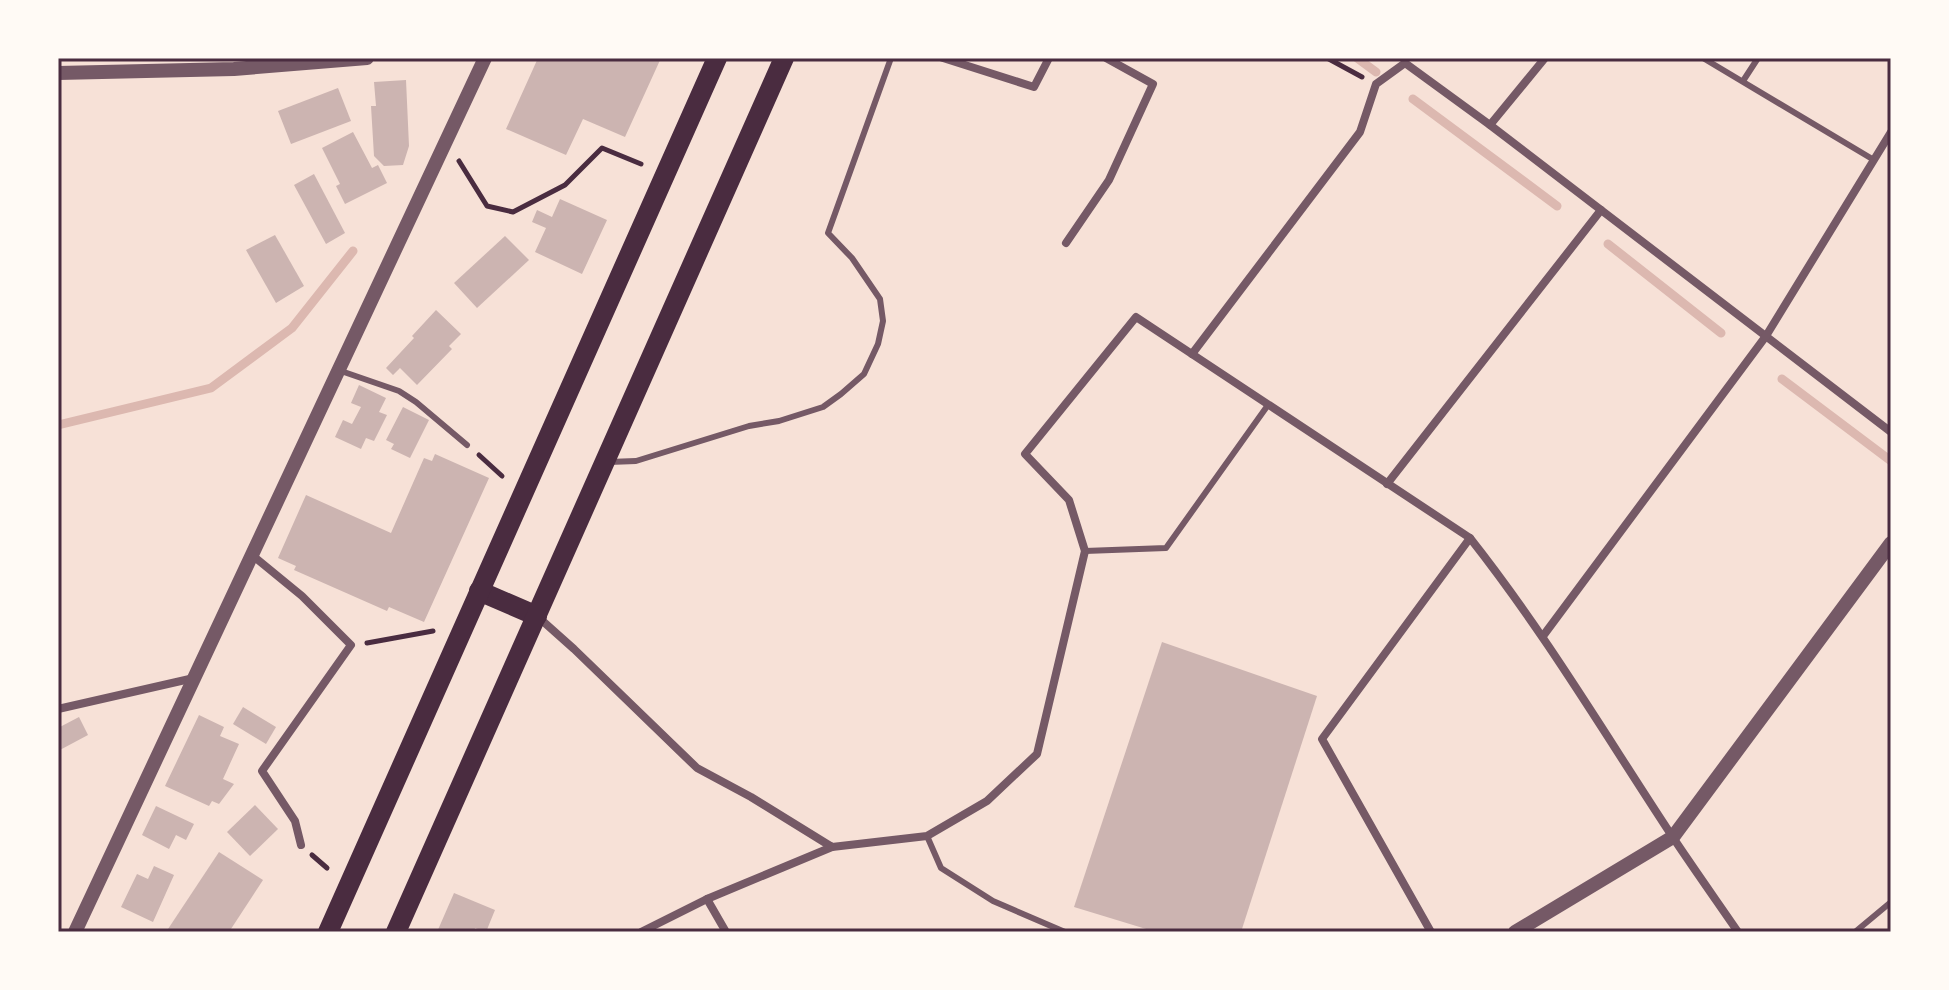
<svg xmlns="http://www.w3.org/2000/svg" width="1949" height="990" font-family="'Titillium Web',sans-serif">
  <rect width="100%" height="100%" fill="#f7e1d7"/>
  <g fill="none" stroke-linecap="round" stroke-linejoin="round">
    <g stroke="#dcb8b0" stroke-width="9">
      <path d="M1357,58L1376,72"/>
      <path d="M1413,99L1557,206"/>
      <path d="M1608,244L1721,333"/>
      <path d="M1782,379L1891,461"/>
      <path d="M58,425L211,388L292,328L353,251"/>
    </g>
  </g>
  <g fill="#ccb4b1">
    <path d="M538,58H661L625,137L583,119L566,155L506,129Z"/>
    <path d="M406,80L409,146L403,165L384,166L374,156L371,106H376L374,82Z"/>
    <path d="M338,88L351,121L291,144L278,111Z"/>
    <path d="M353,132L372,168L378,165L387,183L345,204L336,186L340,184L322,148Z"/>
    <path d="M314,174L345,233L326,244L294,185Z"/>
    <path d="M560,199L607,220L582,274L535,252L546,228L532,222L537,210L552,217Z"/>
    <path d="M275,235L304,286L276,303L246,250Z"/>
    <path d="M505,236L529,260L477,308L454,283Z"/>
    <path d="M436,310L461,334L449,346L452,349L417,385L400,368L393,375L386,368L414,338L412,336Z"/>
    <path d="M359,385L386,398L379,412L387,415L374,441L366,438L361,449L335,437L343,420L352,424L361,407L351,403Z"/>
    <path d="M403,407L429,420L410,458L391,449L394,444L386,440Z"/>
    <path d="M435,454L489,478L424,622L389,607L387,611L294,570L296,566L278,558L306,495L391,533L424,458L432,461Z"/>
    <path d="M1162,642L1317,696L1241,932H1156L1074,907Z"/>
    <path d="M243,707L276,727L266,744L233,724Z"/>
    <path d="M199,715L224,727L220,736L239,744L223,779L234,784L219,804L212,801L209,806L165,786Z"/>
    <path d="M79,717L88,735L58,751V728Z"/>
    <path d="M255,805L278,829L250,856L227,832Z"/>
    <path d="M156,806L194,824L186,840L176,835L169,849L142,835Z"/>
    <path d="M219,852L263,880L229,932H173L168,929Z"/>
    <path d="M154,866L174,875L153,922L121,907L137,874L148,879Z"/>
    <path d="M454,893L495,910L486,932L475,928L474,932H437Z"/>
  </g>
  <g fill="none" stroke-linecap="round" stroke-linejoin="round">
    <g stroke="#4a2c40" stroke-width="5">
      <path d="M1327,58L1362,77"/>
      <path d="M459,161L487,206L513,212L565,185L602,148L641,164"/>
      <path d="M479,455L502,476"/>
      <path d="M367,643L433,631"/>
      <path d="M312,855L327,868"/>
    </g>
    <g stroke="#755966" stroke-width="6">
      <path d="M1703,58L1874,160"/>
      <path d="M1743,81L1758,58"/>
      <path d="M341,371L399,391L416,402L467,445"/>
      <path d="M609,462L636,461L749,426L779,421L823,407L841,394L864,374L878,344L883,321L880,299L852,258L828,233L891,58"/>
      <path d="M1085,551L1166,548L1268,405"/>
      <path d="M927,836L941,868L993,901L1065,932"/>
      <path d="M1855,932L1891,902"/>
    </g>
    <g stroke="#755966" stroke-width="8">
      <path d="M943,58L1034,87L1049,58"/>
      <path d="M1490,125L1545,58"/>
      <path d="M1066,243L1109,180L1153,84L1106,58"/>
      <path d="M1192,354L1360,132L1376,84L1405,63L1490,125L1891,432"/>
      <path d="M1387,484L1601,210"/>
      <path d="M252,555L302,596L351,645L262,771L295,821L301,845"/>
      <path d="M537,616L574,649L697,768L751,797L832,847L927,836L987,801L1037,754L1085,551L1069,500L1025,454L1136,317L1470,538C1545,633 1606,736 1672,836C1694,869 1716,900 1738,932"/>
      <path d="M1543,636L1766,336L1891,132"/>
      <path d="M58,709L194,678"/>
      <path d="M707,899L726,932"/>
      <path d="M641,932L707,899L832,847"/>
      <path d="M1431,932L1322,739L1470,538"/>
    </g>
    <g stroke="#755966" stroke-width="14">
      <path d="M58,73L234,69L367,58"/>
      <path d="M75,932L485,58"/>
      <path d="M1515,932L1673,837L1891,543"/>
    </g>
    <g stroke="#4a2c40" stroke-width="20">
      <path d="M479,591L537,616"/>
      <path d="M328,932L717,58"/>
      <path d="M396,932L784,58"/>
    </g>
  </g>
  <rect width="1949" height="990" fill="none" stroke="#fffaf5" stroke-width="120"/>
  <rect x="60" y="60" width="1829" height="870" fill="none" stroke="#4a2c40" stroke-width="3"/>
</svg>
